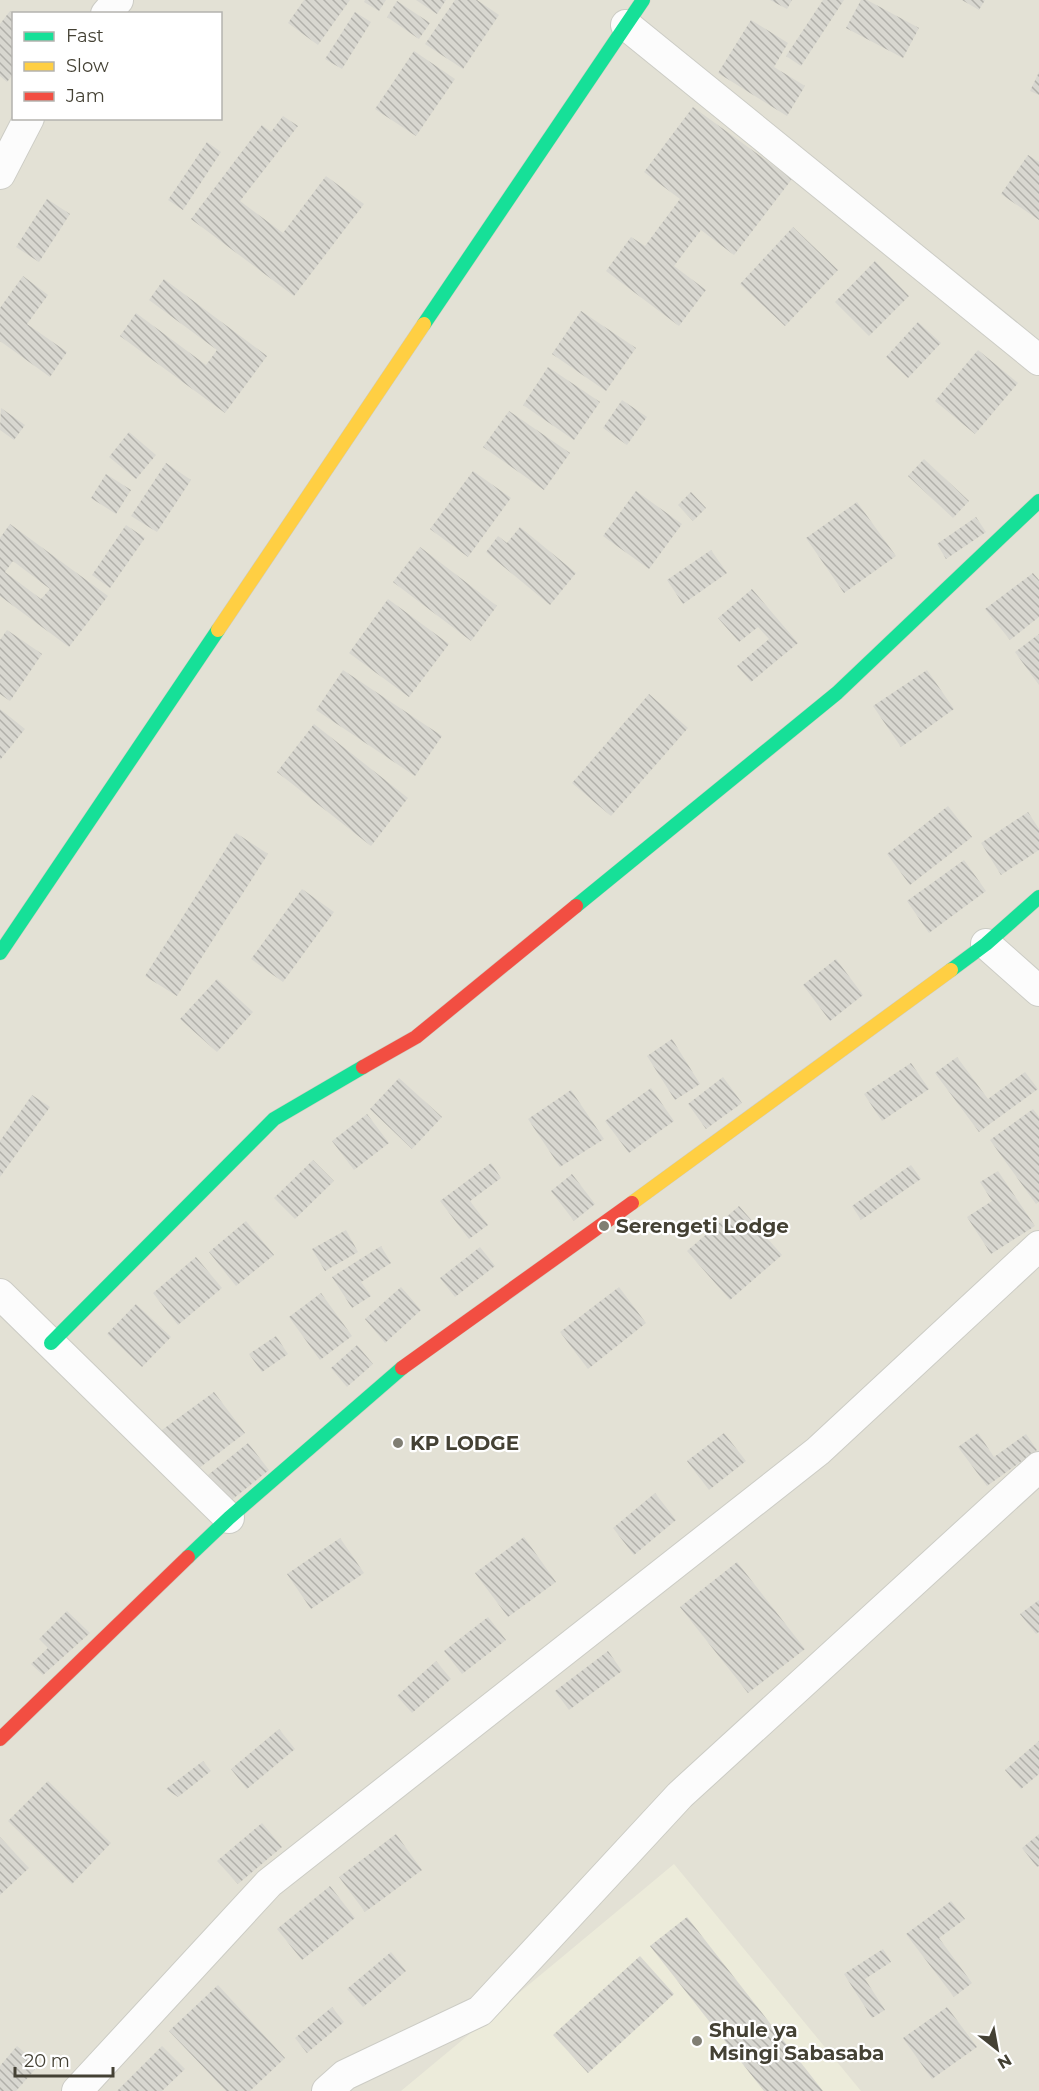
<svg xmlns="http://www.w3.org/2000/svg" width="1039" height="2091" font-family="Montserrat,sans-serif">
  <defs>
    <pattern id="building-back-hatch" width="6" height="6" patternUnits="userSpaceOnUse" patternTransform="scale(1.5)"><rect width="6" height="6" fill="#d8d7d0"/><path d="M-1 5l2 2M0 0l6 6M5-1l2 2" fill="none" stroke="#b1b0aa"/></pattern>
  </defs>
  <rect width="100%" height="100%" fill="#eeeee8"/>
  <path fill="#e3e1d5" fill-rule="evenodd" d="M0,0H1039V2091H0ZM14,14H220V118H14Z"/>
  <path fill="#ecebda" d="M674,1864L861,2091H401Z"/>
  <g fill="url(#building-back-hatch)" fill-rule="evenodd">
    <path d="M304,0H350L318,45L288,23Z"/>
    <path d="M365,0H386L379,11L364,2Z"/>
    <path d="M416,0H446L437,14Z"/>
    <path d="M455,0H477L499,15L463,69L425,44Z"/>
    <path d="M770,0H792L787,9Z"/>
    <path d="M823,0H844L801,66L786,56Z"/>
    <path d="M861,0H867L919,28L903,58L846,28Z"/>
    <path d="M962,0H985L979,10Z"/>
    <path d="M397,1L430,23L419,39L387,17Z"/>
    <path d="M10,11L14,15V73L7,82L0,76V24Z"/>
    <path d="M355,12L371,22L342,69L325,59Z"/>
    <path d="M751,20L788,43L774,67L805,86L787,116L718,73Z"/>
    <path d="M414,51L455,79L416,136L375,109Z"/>
    <path d="M1039,72V95L1030,91Z"/>
    <path d="M693,107L792,179L734,255L701,230L674,266L706,290L679,326L606,271L631,237L645,246L680,199L644,172Z"/>
    <path d="M283,116L298,126L240,201L283,233L326,176L364,204L294,296L191,219L262,125L271,132Z"/>
    <path d="M207,142L221,152L183,210L168,200Z"/>
    <path d="M1028,155L1039,162V220L1001,194Z"/>
    <path d="M47,199L70,214L39,262L16,247Z"/>
    <path d="M793,227L838,270L785,326L740,284Z"/>
    <path d="M875,261L909,296L869,336L835,302Z"/>
    <path d="M23,276L48,295L27,324L67,352L50,377L0,341V308Z"/>
    <path d="M164,279L267,356L225,413L120,336L136,313L206,365L217,350L149,300Z"/>
    <path d="M581,311L636,348L606,391L552,354Z"/>
    <path d="M918,322L941,343L908,378L886,357Z"/>
    <path d="M978,350L1018,383L975,434L935,401Z"/>
    <path d="M548,367L600,402L574,440L523,405Z"/>
    <path d="M622,400L647,417L627,445L603,428Z"/>
    <path d="M1,408L25,425L14,440L0,430Z"/>
    <path d="M509,411L570,453L544,490L483,447Z"/>
    <path d="M129,432L156,455L136,479L109,457Z"/>
    <path d="M924,459L969,501L953,518L908,476Z"/>
    <path d="M166,463L191,480L157,532L131,516Z"/>
    <path d="M473,471L511,498L468,557L430,529Z"/>
    <path d="M106,474L131,490L116,514L91,498Z"/>
    <path d="M636,491L682,524L649,569L603,536Z"/>
    <path d="M691,492L706,508L693,521L678,505Z"/>
    <path d="M857,502L896,556L844,593L806,538Z"/>
    <path d="M976,517L986,532L946,559L937,544Z"/>
    <path d="M10,524L108,596L69,647L0,596V538ZM13,561L50,589L41,599L5,572Z"/>
    <path d="M126,525L145,538L110,588L92,575Z"/>
    <path d="M520,527L576,573L550,605L486,552L498,536L507,543Z"/>
    <path d="M420,547L497,606L471,641L393,582Z"/>
    <path d="M711,550L727,573L683,604L667,580Z"/>
    <path d="M1033,573L1039,580V617L1010,640L985,609Z"/>
    <path d="M752,589L798,643L751,682L737,666L769,639L758,627L739,642L718,618Z"/>
    <path d="M388,599L449,644L409,697L349,653Z"/>
    <path d="M7,630L42,654L10,701L0,694V640Z"/>
    <path d="M1039,634V685L1015,652Z"/>
    <path d="M343,670L442,736L415,776L316,710Z"/>
    <path d="M927,670L954,709L901,747L873,706Z"/>
    <path d="M649,694L688,728L611,816L572,783Z"/>
    <path d="M0,709L25,729L0,760Z"/>
    <path d="M314,724L408,798L371,846L277,772Z"/>
    <path d="M948,806L972,837L910,885L887,854Z"/>
    <path d="M1028,812L1039,829V850L1001,875L981,843Z"/>
    <path d="M236,833L268,854L177,996L145,976Z"/>
    <path d="M964,860L986,891L929,933L907,901Z"/>
    <path d="M302,889L334,912L283,982L251,959Z"/>
    <path d="M836,959L863,995L830,1021L803,985Z"/>
    <path d="M217,979L253,1012L217,1052L180,1019Z"/>
    <path d="M672,1039L700,1084L675,1100L647,1056Z"/>
    <path d="M957,1057L988,1099L1025,1072L1038,1089L979,1132L935,1073Z"/>
    <path d="M911,1063L929,1089L882,1121L864,1094Z"/>
    <path d="M723,1077L742,1103L706,1129L688,1104Z"/>
    <path d="M399,1078L442,1117L412,1149L370,1109Z"/>
    <path d="M651,1088L674,1121L629,1153L605,1121Z"/>
    <path d="M571,1090L604,1139L560,1167L528,1119Z"/>
    <path d="M32,1095L50,1107L0,1177V1141Z"/>
    <path d="M1033,1109L1039,1117V1202L1036,1204L990,1140Z"/>
    <path d="M367,1114L389,1143L354,1170L332,1141Z"/>
    <path d="M313,1160L334,1181L295,1219L274,1198Z"/>
    <path d="M491,1163L501,1178L470,1201L488,1225L469,1239L440,1201Z"/>
    <path d="M911,1165L921,1179L861,1220L852,1206Z"/>
    <path d="M998,1171L1035,1226L991,1254L967,1217L992,1201L980,1182Z"/>
    <path d="M572,1174L595,1204L574,1221L551,1191Z"/>
    <path d="M739,1206L782,1255L730,1300L687,1251Z"/>
    <path d="M246,1221L274,1255L236,1286L209,1252Z"/>
    <path d="M346,1230L358,1252L325,1271L312,1249Z"/>
    <path d="M381,1246L391,1263L361,1282L371,1296L352,1308L332,1277Z"/>
    <path d="M480,1247L495,1266L455,1297L440,1278Z"/>
    <path d="M196,1257L222,1288L178,1325L153,1293Z"/>
    <path d="M401,1287L421,1310L385,1343L365,1319Z"/>
    <path d="M619,1287L646,1323L588,1369L560,1332Z"/>
    <path d="M321,1293L352,1336L320,1360L289,1317Z"/>
    <path d="M136,1304L171,1337L142,1367L107,1334Z"/>
    <path d="M276,1336L288,1354L262,1372L249,1354Z"/>
    <path d="M357,1345L373,1364L347,1387L331,1368Z"/>
    <path d="M214,1392L245,1433L194,1472L162,1430Z"/>
    <path d="M724,1433L746,1461L709,1490L687,1461Z"/>
    <path d="M978,1433L994,1457L1026,1434L1037,1450L987,1486L958,1447Z"/>
    <path d="M248,1443L269,1470L229,1502L208,1475Z"/>
    <path d="M655,1493L676,1520L634,1555L613,1528Z"/>
    <path d="M524,1537L556,1582L508,1617L475,1573Z"/>
    <path d="M340,1538L364,1573L311,1609L287,1574Z"/>
    <path d="M737,1562L805,1649L748,1693L680,1607Z"/>
    <path d="M1039,1600V1632L1036,1634L1020,1614Z"/>
    <path d="M67,1611L90,1633L43,1675L31,1664L48,1648L39,1639Z"/>
    <path d="M488,1617L506,1640L462,1674L444,1651Z"/>
    <path d="M608,1651L622,1671L569,1710L555,1691Z"/>
    <path d="M436,1661L451,1679L412,1713L397,1696Z"/>
    <path d="M279,1729L295,1749L247,1789L231,1769Z"/>
    <path d="M1039,1741V1774L1021,1789L1005,1770Z"/>
    <path d="M203,1761L211,1771L178,1797L166,1789Z"/>
    <path d="M48,1781L111,1843L72,1884L8,1821Z"/>
    <path d="M262,1823L282,1847L238,1884L217,1861Z"/>
    <path d="M396,1834L422,1870L365,1912L339,1877Z"/>
    <path d="M1039,1834V1866L1037,1867L1022,1848Z"/>
    <path d="M0,1837L29,1868L0,1895Z"/>
    <path d="M330,1886L355,1918L302,1960L277,1929Z"/>
    <path d="M951,1901L965,1919L939,1938L972,1983L954,1997L906,1934Z"/>
    <path d="M687,1917L823,2091H764L650,1946Z"/>
    <path d="M883,1949L891,1962L865,1979L885,2010L872,2018L844,1974Z"/>
    <path d="M391,1952L406,1971L363,2007L347,1989Z"/>
    <path d="M640,1956L674,1994L588,2073L553,2035Z"/>
    <path d="M218,1985L285,2058L250,2091H226L169,2031Z"/>
    <path d="M332,2007L344,2022L307,2053L295,2038Z"/>
    <path d="M947,2007L977,2047L932,2079L903,2038Z"/>
    <path d="M17,2046L39,2065L16,2091H0V2066Z"/>
    <path d="M162,2046L185,2069L162,2091H117Z"/>
  </g>
  <g fill="none" stroke-linecap="round" stroke-linejoin="round">
    <g stroke="#ccccc5" stroke-width="32">
      <g id="street">
        <path d="M106,14L118,0"/>
        <path d="M626,25L1039,360"/>
        <path d="M0,174L29,118"/>
        <path d="M986,944L1039,991"/>
        <path d="M0,1294L229,1518"/>
        <path d="M77,2091L269,1883L818,1451L1039,1246"/>
        <path d="M327,2091L345,2075L480,2011L680,1795L1039,1467"/>
      </g>
    </g>
    <g stroke="#ceccbf" stroke-width="15">
      <g id="fast">
        <path d="M424,324L643,0"/>
        <path d="M576,906L837,693L1039,501"/>
        <path d="M0,953L218,630"/>
        <path d="M951,970L986,944L1039,897"/>
        <path d="M51,1343L274,1119L363,1067"/>
        <path d="M188,1557L229,1518L402,1368"/>
      </g>
    </g>
    <g stroke="#ceccbf" stroke-width="15">
      <g id="slow">
        <path d="M218,630L424,324"/>
        <path d="M632,1203L951,970"/>
      </g>
    </g>
    <g stroke="#ceccbf" stroke-width="15">
      <g id="jam">
        <path d="M363,1067L416,1037L576,906"/>
        <path d="M402,1368L632,1203"/>
        <path d="M0,1739L188,1557"/>
      </g>
    </g>
    <use href="#street" stroke="#fcfcfc" stroke-width="30"/>
    <use href="#fast" stroke="#16e098" stroke-width="14"/>
    <use href="#slow" stroke="#ffcf43" stroke-width="14"/>
    <use href="#jam" stroke="#f24e42" stroke-width="14"/>
  </g>
  <g fill="#807e73" stroke="#fff" stroke-width="2">
    <circle cx="604" cy="1226" r="6"/>
    <circle cx="398" cy="1443" r="6"/>
    <circle cx="697" cy="2041" r="6"/>
  </g>
  <g text-anchor="middle" stroke-width="4.5" stroke-linejoin="round" paint-order="stroke">
    <g font-size="20" font-weight="bold" fill="#444134" stroke="#fff" text-anchor="start">
      <text x="616" y="1233">Serengeti Lodge</text>
      <text x="410" y="1450">KP LODGE</text>
      <text x="709" y="2037">Shule ya<tspan x="709" dy="23">Msingi Sabasaba</tspan></text>
    </g>
  </g>
  <rect x="12" y="12" width="210" height="108" fill="#ffffff" stroke="#b4b3ae" stroke-width="1.5"/>
  <rect x="24" y="32" width="30" height="9" fill="#16e098" stroke="#b4b3ae" stroke-width="1.5"/>
  <text x="66" y="42" font-size="18" fill="#444134">Fast</text>
  <rect x="24" y="62" width="30" height="9" fill="#ffcf43" stroke="#b4b3ae" stroke-width="1.5"/>
  <text x="66" y="72" font-size="18" fill="#444134">Slow</text>
  <rect x="24" y="92" width="30" height="9" fill="#f24e42" stroke="#b4b3ae" stroke-width="1.5"/>
  <text x="66" y="102" font-size="18" fill="#444134">Jam</text>
  <g transform="translate(997 2049) rotate(149)" stroke="#ffffff" stroke-width="4.5" paint-order="stroke">
  <path d="M0-4.5L10 22L0 15L-10 22Z" fill="#444134"/>
  <text y="-9" font-size="16" font-weight="bold" text-anchor="middle" fill="#444134">N</text>
  </g>
  <path d="M15 2067v9h98v-9" fill="none" stroke="#444134" stroke-width="3"/>
  <text x="24" y="2067" font-size="18" fill="#444134" stroke="#ffffff" stroke-width="4.5" paint-order="stroke">20 m</text>
</svg>
